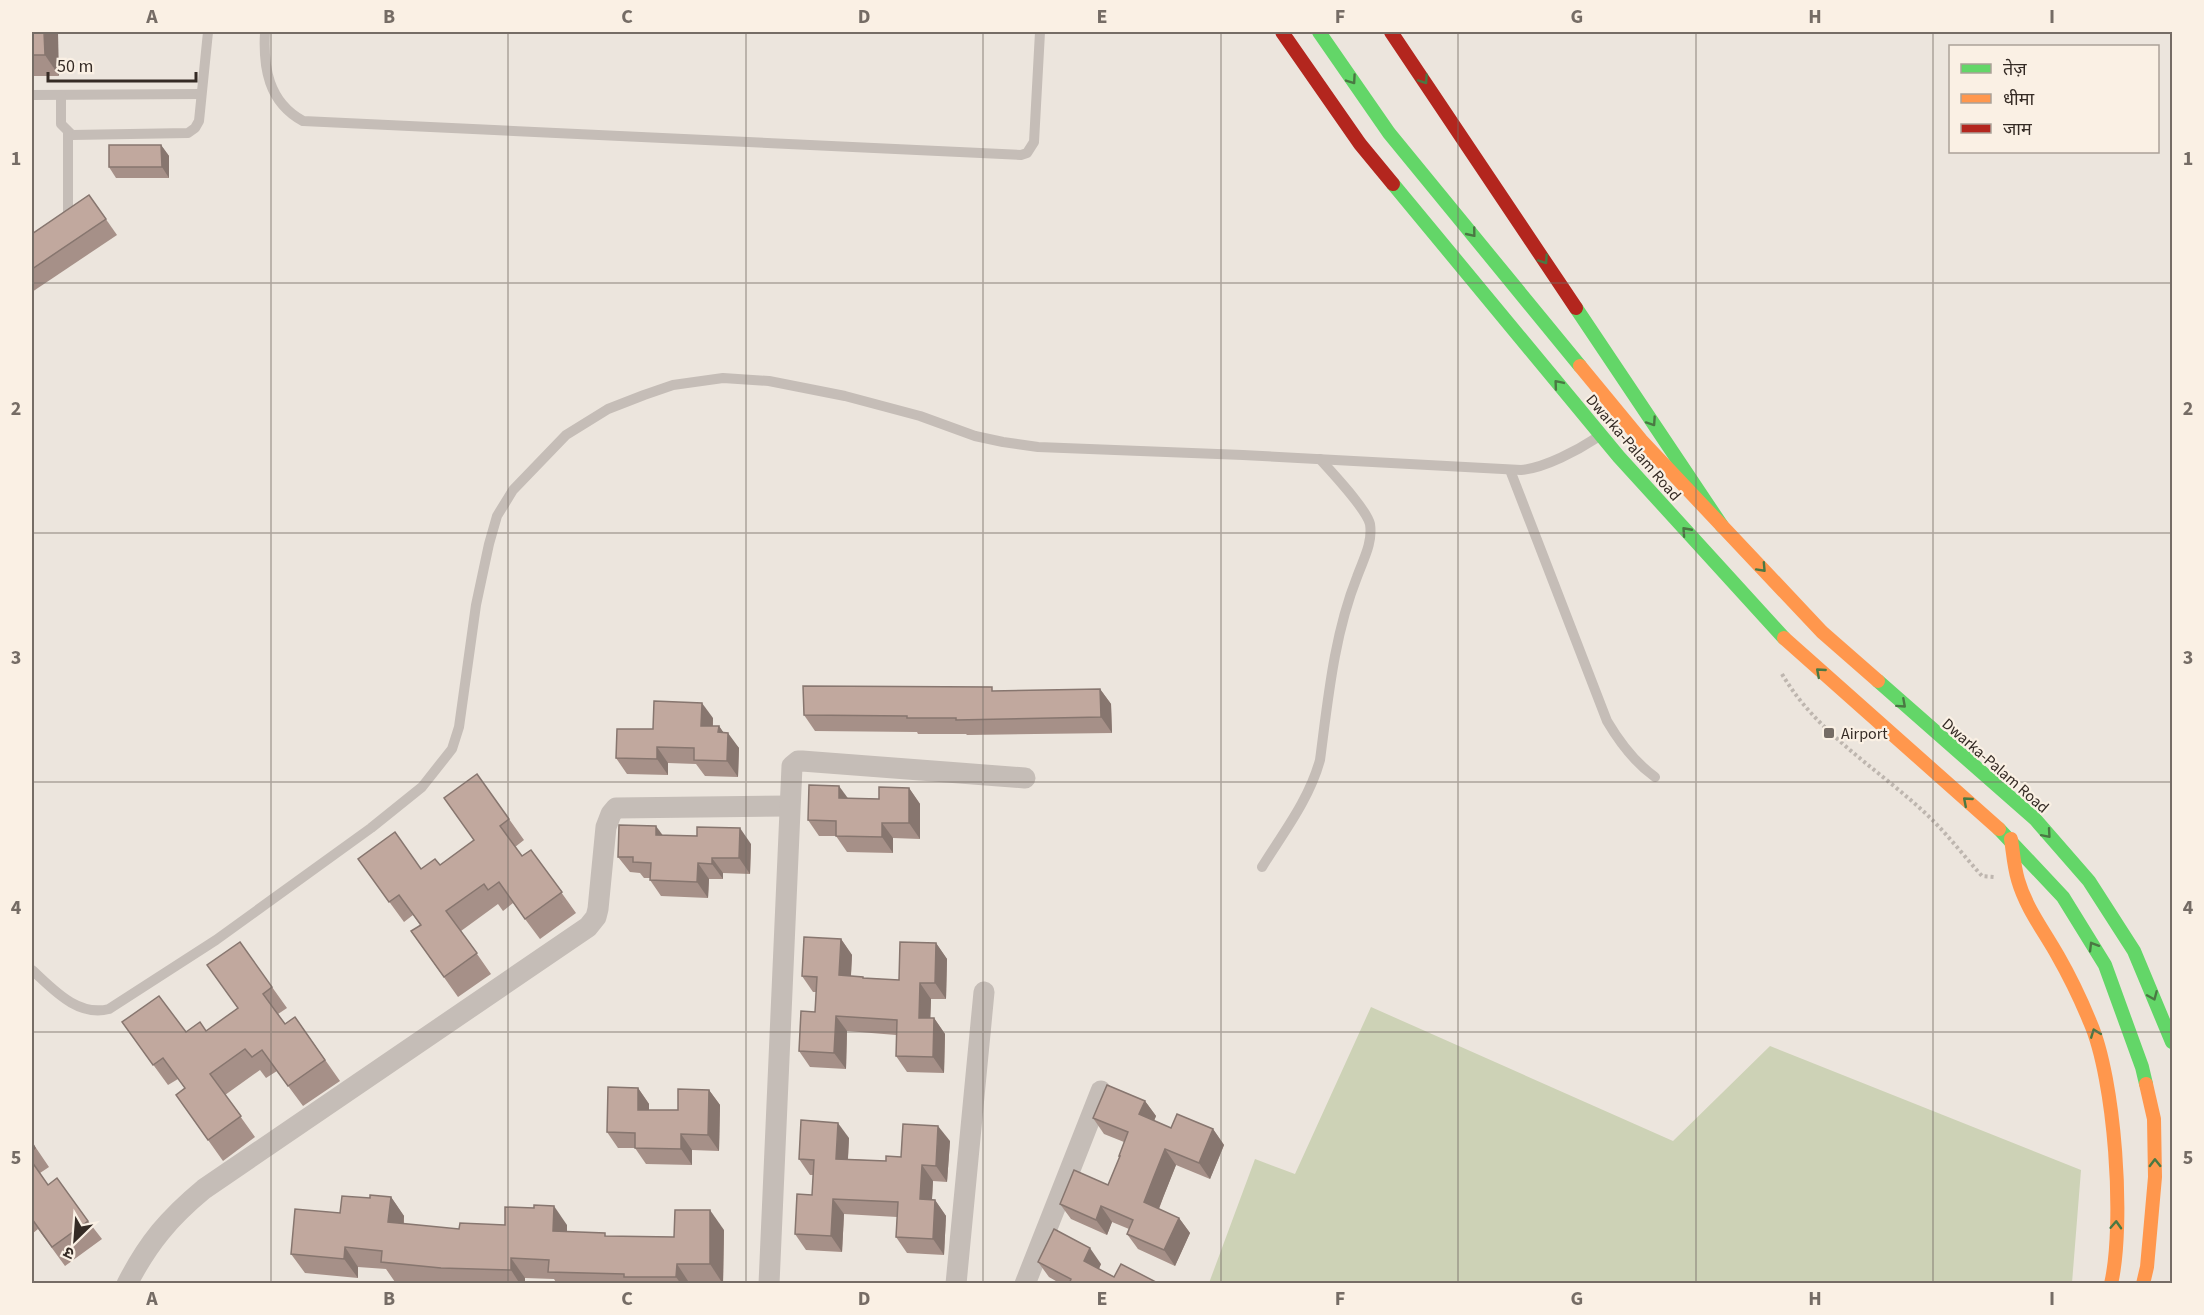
<svg xmlns="http://www.w3.org/2000/svg" width="2204" height="1315" font-family="'Source Sans 3','Noto Sans Devanagari',sans-serif">
  <rect width="100%" height="100%" fill="#ece5dd"/>
  <path fill="#cdd2b6" d="M1371,1007L1673,1141L1770,1046L2081,1170L2072,1283H1209L1255,1159L1295,1174Z"/>
  <g fill="none" stroke-linecap="round" stroke-linejoin="round">
    <path stroke="#beb6af" stroke-width="4" stroke-dasharray="3 3" stroke-linecap="butt" d="M1782,674C1816,732 1874,766 1923,811C1945,831 1963,855 1982,876L1995,877"/>
    <g stroke="#c5bdb7" stroke-width="10">
      <path d="M265,32C263,67 268,102 303,121L1021,155L1027,153L1034,142L1040,32"/>
      <path d="M32,95L201,94"/>
      <path d="M61,95V124L72,135L188,133L195,128L199,121L208,32"/>
      <path d="M63,220L68,217V133"/>
      <path d="M1510,470L1607,721C1620,743 1634,762 1655,777"/>
      <path d="M1262,867C1283,833 1309,800 1320,760C1328,699 1334,635 1357,577C1363,560 1373,543 1370,524C1366,508 1332,473 1320,459"/>
      <path d="M32,970C53,989 77,1017 109,1009L216,940L371,828L422,787L452,749L459,727L476,605L489,544L497,516L513,490L566,435L608,409L644,395L673,385L723,378L769,381L845,396L920,416L975,436L1003,442L1038,447L1243,455L1521,470C1545,468 1578,450 1598,437"/>
    </g>
    <g stroke="#c5bdb7" stroke-width="21">
      <path d="M127,1284C148,1243 169,1218 204,1189L588,927L596,917L598,909L606,827L611,814L616,808L788,806"/>
      <path d="M769,1284L792,766L798,761H802L1025,778"/>
      <path d="M956,1284L984,992"/>
      <path d="M1025,1284L1101,1091"/>
    </g>
    <g stroke="#63d668" stroke-width="14">
      <path d="M1319,32L1389,133L1580,366"/>
      <path d="M1393,184L1619,457L1784,638"/>
      <path d="M1576,308L1722,526"/>
      <path d="M1878,681L2035,819L2089,881L2134,951L2172,1042"/>
      <path d="M1999,829L2063,897L2105,965L2142,1067L2146,1084"/>
    </g>
    <g stroke="#ff974d" stroke-width="14">
      <path d="M1580,366L1641,440L1822,632L1878,681"/>
      <path d="M1784,638L1999,829"/>
      <path d="M2011,839C2013,852 2014,867 2018,880C2026,908 2044,931 2058,956C2070,977 2081,1000 2090,1022C2115,1079 2125,1223 2111,1284"/>
      <path d="M2143,1284L2147,1267L2155,1177L2154,1119L2146,1084"/>
    </g>
    <g stroke="#b3261e" stroke-width="14">
      <path d="M1282,32L1360,144L1393,184"/>
      <path d="M1391,32L1576,308"/>
    </g>
  </g>
  <g fill="#a69088">
    <path d="M32,32L59,76H32Z"/>
    <path d="M161,145L169,156V178H116L109,167Z"/>
    <path d="M89,195L117,235L32,292V234Z"/>
    <path d="M1100,689L1111,704L1112,733L967,735L966,734H918L917,732L815,731L804,715L995,691Z"/>
    <path d="M713,718V726H719L723,732L739,748L738,777L705,776L696,764L668,763V775L627,774L616,758L653,729Z"/>
    <path d="M909,788L920,804V839L893,838V853L847,852L836,836H819L808,820L848,798L879,799Z"/>
    <path d="M509,819L524,840L515,847L522,856L531,850L576,913L540,939L513,903L503,911L498,904L461,931L491,974L458,997L411,931L420,925L413,915L404,922L358,859L421,869L440,865Z"/>
    <path d="M663,835L751,844L750,874L723,873V879H709L708,898L661,896L650,880V878H644L640,873L630,872L618,857Z"/>
    <path d="M841,939L852,955L851,976L865,978L899,980L936,943L947,959L946,999H931L930,1018H934L945,1034L944,1073L907,1072L896,1056V1035L847,1031L846,1069L810,1067L799,1051L815,1012L816,992H813L802,976Z"/>
    <path d="M272,987L287,1008L278,1014L285,1024L295,1017L340,1081L303,1106L277,1071L266,1078L260,1070L225,1095L255,1137L223,1161L176,1095L185,1088L178,1079L168,1085L122,1022L186,1032L206,1031Z"/>
    <path d="M638,1088L649,1104V1110H678L709,1090L720,1105L719,1151L692,1150V1165L646,1164L635,1148H618L607,1132Z"/>
    <path d="M1145,1101L1156,1116L1154,1121L1171,1128L1213,1129L1224,1145L1210,1179L1176,1165L1164,1195L1159,1209L1179,1218L1190,1233L1175,1266L1138,1249L1127,1234L1129,1229L1112,1222L1107,1235L1071,1219L1060,1204L1108,1185L1120,1157L1119,1156L1124,1142L1104,1134L1093,1118Z"/>
    <path d="M849,1138L848,1159L886,1161L950,1141L947,1182L933,1181L932,1200H935L946,1216L944,1255L907,1253L896,1237L897,1217L844,1214L842,1252L806,1250L795,1234L812,1195L813,1175H810L799,1159Z"/>
    <path d="M32,1142L49,1167L40,1173L48,1185L88,1221L102,1239L65,1266L38,1229L32,1234Z"/>
    <path d="M391,1197L404,1216V1224L459,1229L505,1225H567V1232L607,1236L674,1237L724,1230L723,1284H557L554,1279L525,1278V1284H414L395,1282L386,1269L358,1267V1278L305,1273L291,1254L340,1213L370,1198Z"/>
    <path d="M1038,1262L1101,1264L1099,1269L1114,1277L1157,1284H1061L1049,1277Z"/>
  </g>
  <g fill="#87766f">
    <path d="M44,32H58L59,76L45,55Z"/>
    <path d="M161,145L169,156V178L162,167Z"/>
    <path d="M1100,689L1111,704L1112,733L1101,717Z"/>
    <path d="M702,703L713,718L712,742L701,726Z"/>
    <path d="M719,726L728,739V733L739,748L738,777L727,761L718,732Z"/>
    <path d="M657,747L668,763V775L657,759Z"/>
    <path d="M839,786L850,801L839,798Z"/>
    <path d="M909,788L920,804V839L909,823Z"/>
    <path d="M882,823L893,838V853L882,837Z"/>
    <path d="M656,826L667,841L656,835Z"/>
    <path d="M740,828L751,844L750,874L739,858Z"/>
    <path d="M712,858L723,873V879L712,864Z"/>
    <path d="M698,863L709,879L708,898L697,882Z"/>
    <path d="M841,939L852,955L850,991L839,975Z"/>
    <path d="M936,943L947,959L946,999L935,983Z"/>
    <path d="M920,983L931,999L930,1033L919,1018Z"/>
    <path d="M836,1016L847,1031L846,1069L834,1053Z"/>
    <path d="M934,1018L945,1034L944,1073L933,1057Z"/>
    <path d="M638,1088L649,1104V1125L638,1110Z"/>
    <path d="M709,1090L720,1105L719,1151L708,1135Z"/>
    <path d="M1145,1101L1156,1116L1150,1130L1139,1114Z"/>
    <path d="M838,1123L849,1138L847,1174L836,1159Z"/>
    <path d="M938,1126L950,1141L947,1182L936,1166Z"/>
    <path d="M1213,1129L1224,1145L1210,1179L1199,1163Z"/>
    <path d="M681,1134L692,1150V1165L681,1149Z"/>
    <path d="M1165,1149L1176,1165L1155,1218L1144,1202Z"/>
    <path d="M922,1165L933,1181L931,1215L920,1199Z"/>
    <path d="M391,1197L404,1216L402,1242L388,1222Z"/>
    <path d="M833,1199L844,1214L842,1252L831,1236Z"/>
    <path d="M935,1200L946,1216L944,1255L933,1239Z"/>
    <path d="M554,1206L567,1225V1251L553,1231Z"/>
    <path d="M1101,1206L1112,1222L1107,1235L1096,1220Z"/>
    <path d="M710,1210L724,1230L723,1284L710,1264Z"/>
    <path d="M1179,1218L1190,1233L1175,1266L1164,1250Z"/>
    <path d="M345,1247L358,1267V1278L344,1259Z"/>
    <path d="M1090,1248L1101,1264L1095,1277L1084,1261Z"/>
    <path d="M511,1258L525,1278V1284H520L511,1270Z"/>
    <path d="M677,1264L690,1284H681L676,1277Z"/>
  </g>
  <g fill="#c1a89e" stroke="#87766f" stroke-width="1.5">
    <path d="M32,32H44L45,55H32Z"/>
    <path d="M109,145H161L162,167H109Z"/>
    <path d="M89,195L106,219L32,269V234Z"/>
    <path d="M803,686L992,687V691L1100,689L1101,717L956,720V718H907V716L804,715Z"/>
    <path d="M654,701L702,703L701,726H719L718,732L728,733L727,761L694,760V748L657,747V759L616,758L617,729H653Z"/>
    <path d="M477,774L509,819L500,826L522,856L531,850L562,892L525,919L499,882L488,890L484,884L446,911L477,953L444,977L411,931L421,925L399,895L389,902L358,859L395,832L421,869L435,859L440,865L474,840L444,798Z"/>
    <path d="M809,785L839,786V798L879,799V787L909,788V823H882V837L836,836V821L808,820Z"/>
    <path d="M619,825L656,826V835L697,836V827L740,828L739,858H712V864L698,863L697,882L650,880L651,863L633,862V857H618Z"/>
    <path d="M804,937L841,939L839,975L863,977V978L899,980L900,942L936,943L935,983H920L919,1018H934L933,1057L896,1056L897,1020L836,1016L834,1053L799,1051L801,1011L815,1012L817,977L802,976Z"/>
    <path d="M240,942L272,987L263,994L285,1024L295,1017L325,1060L288,1086L262,1050L252,1057L245,1049L210,1074L241,1116L208,1140L176,1095L185,1088L163,1058L153,1065L122,1022L159,996L186,1032L200,1022L206,1031L238,1008L207,965Z"/>
    <path d="M1107,1085L1145,1101L1139,1114L1171,1128L1177,1114L1213,1129L1199,1163L1165,1149L1153,1179L1144,1202L1179,1218L1164,1250L1127,1234L1133,1220L1101,1206L1096,1220L1060,1204L1074,1170L1108,1185L1120,1156H1119L1128,1132L1093,1118Z"/>
    <path d="M608,1087L638,1088V1110H678V1089L709,1090L708,1135L681,1134V1149L635,1148V1133L607,1132Z"/>
    <path d="M801,1120L838,1123L836,1159L886,1161V1156L901,1157L903,1124L938,1126L936,1166L922,1165L920,1199L935,1200L933,1239L896,1237L898,1202L833,1199L831,1236L795,1234L797,1194L812,1195L814,1160L799,1159Z"/>
    <path d="M32,1142L35,1148L32,1151Z"/>
    <path d="M32,1162L48,1185L57,1178L88,1221L52,1247L32,1219Z"/>
    <path d="M370,1195L391,1197L388,1222L459,1229L460,1223L505,1225V1207L534,1208V1205L554,1206L553,1231L605,1233V1236L674,1237L675,1210H710V1264H677L676,1277H624V1274L548,1272L549,1260L511,1258V1270L441,1268L381,1262L382,1251L345,1247L344,1259L291,1254L295,1209L340,1213L342,1196L370,1198Z"/>
    <path d="M1054,1229L1090,1248L1084,1261L1114,1277L1121,1264L1156,1282L1155,1284H1069L1071,1279L1038,1262Z"/>
  </g>
  <defs><path id="oneway-chevron" d="M-2-3.5L2.5 0L-2 3.5" fill="none" stroke-width="1.6" stroke-linecap="round" stroke-linejoin="round" transform="scale(1.5)"/></defs>
  <g stroke="#4a7843">
    <use href="#oneway-chevron" transform="translate(1352 80) rotate(55)"/>
    <use href="#oneway-chevron" transform="translate(1424 80) rotate(56)"/>
    <use href="#oneway-chevron" transform="translate(1472 233) rotate(51)"/>
    <use href="#oneway-chevron" transform="translate(1544 260) rotate(56)"/>
    <use href="#oneway-chevron" transform="translate(1558 384) rotate(-130)"/>
    <use href="#oneway-chevron" transform="translate(1652 422) rotate(56)"/>
    <use href="#oneway-chevron" transform="translate(1686 531) rotate(-132)"/>
    <use href="#oneway-chevron" transform="translate(1762 568) rotate(47)"/>
    <use href="#oneway-chevron" transform="translate(1820 672) rotate(-139)"/>
    <use href="#oneway-chevron" transform="translate(1902 704) rotate(42)"/>
    <use href="#oneway-chevron" transform="translate(1967 801) rotate(-139)"/>
    <use href="#oneway-chevron" transform="translate(2047 834) rotate(49)"/>
    <use href="#oneway-chevron" transform="translate(2093 946) rotate(-121)"/>
    <use href="#oneway-chevron" transform="translate(2153 996) rotate(67)"/>
    <use href="#oneway-chevron" transform="translate(2095 1033) rotate(-111)"/>
    <use href="#oneway-chevron" transform="translate(2155 1163) rotate(-91)"/>
    <use href="#oneway-chevron" transform="translate(2116 1225) rotate(-87)"/>
  </g>
  <path fill="none" stroke="#756c65" stroke-width="1.5" stroke-opacity="0.55" d="M271,32V1284M508,32V1284M746,32V1284M983,32V1284M1221,32V1284M1458,32V1284M1696,32V1284M1933,32V1284M32,283H2172M32,533H2172M32,782H2172M32,1032H2172"/>
  <rect fill="#756c65" stroke="#faf0e4" stroke-width="2" x="1823" y="727" width="12" height="12" rx="3"/>
  <g text-anchor="middle" stroke-width="4.5" stroke-linejoin="round" paint-order="stroke">
    <g font-size="16" fill="#352b25" stroke="#faf0e4">
      <text transform="translate(1634 447) rotate(49)" y="6">Dwarka-Palam Road</text>
      <text transform="translate(1996 765) rotate(41)" y="6">Dwarka-Palam Road</text>
    </g>
    <g font-size="16" fill="#352b25" stroke="#faf0e4" text-anchor="start">
      <text x="1841" y="739">Airport</text>
    </g>
  </g>
  <rect width="2204" height="1315" fill="none" stroke="#faf0e4" stroke-width="66"/>
  <rect x="1949" y="45" width="210" height="108" fill="#faf0e4" stroke="#aba198" stroke-width="1.5"/>
  <rect x="1961" y="64" width="30" height="9" fill="#63d668" stroke="#aba198" stroke-width="1.5"/>
  <text x="2003" y="75" font-size="18" fill="#352b25">तेज़</text>
  <rect x="1961" y="94" width="30" height="9" fill="#ff974d" stroke="#aba198" stroke-width="1.5"/>
  <text x="2003" y="105" font-size="18" fill="#352b25">धीमा</text>
  <rect x="1961" y="124" width="30" height="9" fill="#b3261e" stroke="#aba198" stroke-width="1.5"/>
  <text x="2003" y="135" font-size="18" fill="#352b25">जाम</text>
  <g transform="translate(75 1240) rotate(205)" stroke="#faf0e4" stroke-width="4.5" paint-order="stroke">
  <path d="M0-4.5L10 22L0 15L-10 22Z" fill="#352b25"/>
  <text y="-9" font-size="16" font-weight="bold" text-anchor="middle" fill="#352b25">उ</text>
  </g>
  <path d="M48 72v9h148v-9" fill="none" stroke="#352b25" stroke-width="3"/>
  <text x="57" y="72" font-size="18" fill="#352b25" stroke="#faf0e4" stroke-width="4.5" paint-order="stroke">50 m</text>
  <rect x="33" y="33" width="2138" height="1249" fill="none" stroke="#756c65" stroke-width="2"/>
  <g font-size="20" text-anchor="middle" font-weight="bold" fill="#756c65">
    <text x="152" y="23">A</text>
    <text x="389" y="23">B</text>
    <text x="627" y="23">C</text>
    <text x="864" y="23">D</text>
    <text x="1102" y="23">E</text>
    <text x="1340" y="23">F</text>
    <text x="1577" y="23">G</text>
    <text x="1815" y="23">H</text>
    <text x="2052" y="23">I</text>
    <text x="16" y="165">1</text>
    <text x="2188" y="165">1</text>
    <text x="16" y="415">2</text>
    <text x="2188" y="415">2</text>
    <text x="16" y="664">3</text>
    <text x="2188" y="664">3</text>
    <text x="16" y="914">4</text>
    <text x="2188" y="914">4</text>
    <text x="16" y="1164">5</text>
    <text x="2188" y="1164">5</text>
    <text x="152" y="1305">A</text>
    <text x="389" y="1305">B</text>
    <text x="627" y="1305">C</text>
    <text x="864" y="1305">D</text>
    <text x="1102" y="1305">E</text>
    <text x="1340" y="1305">F</text>
    <text x="1577" y="1305">G</text>
    <text x="1815" y="1305">H</text>
    <text x="2052" y="1305">I</text>
  </g>
</svg>
